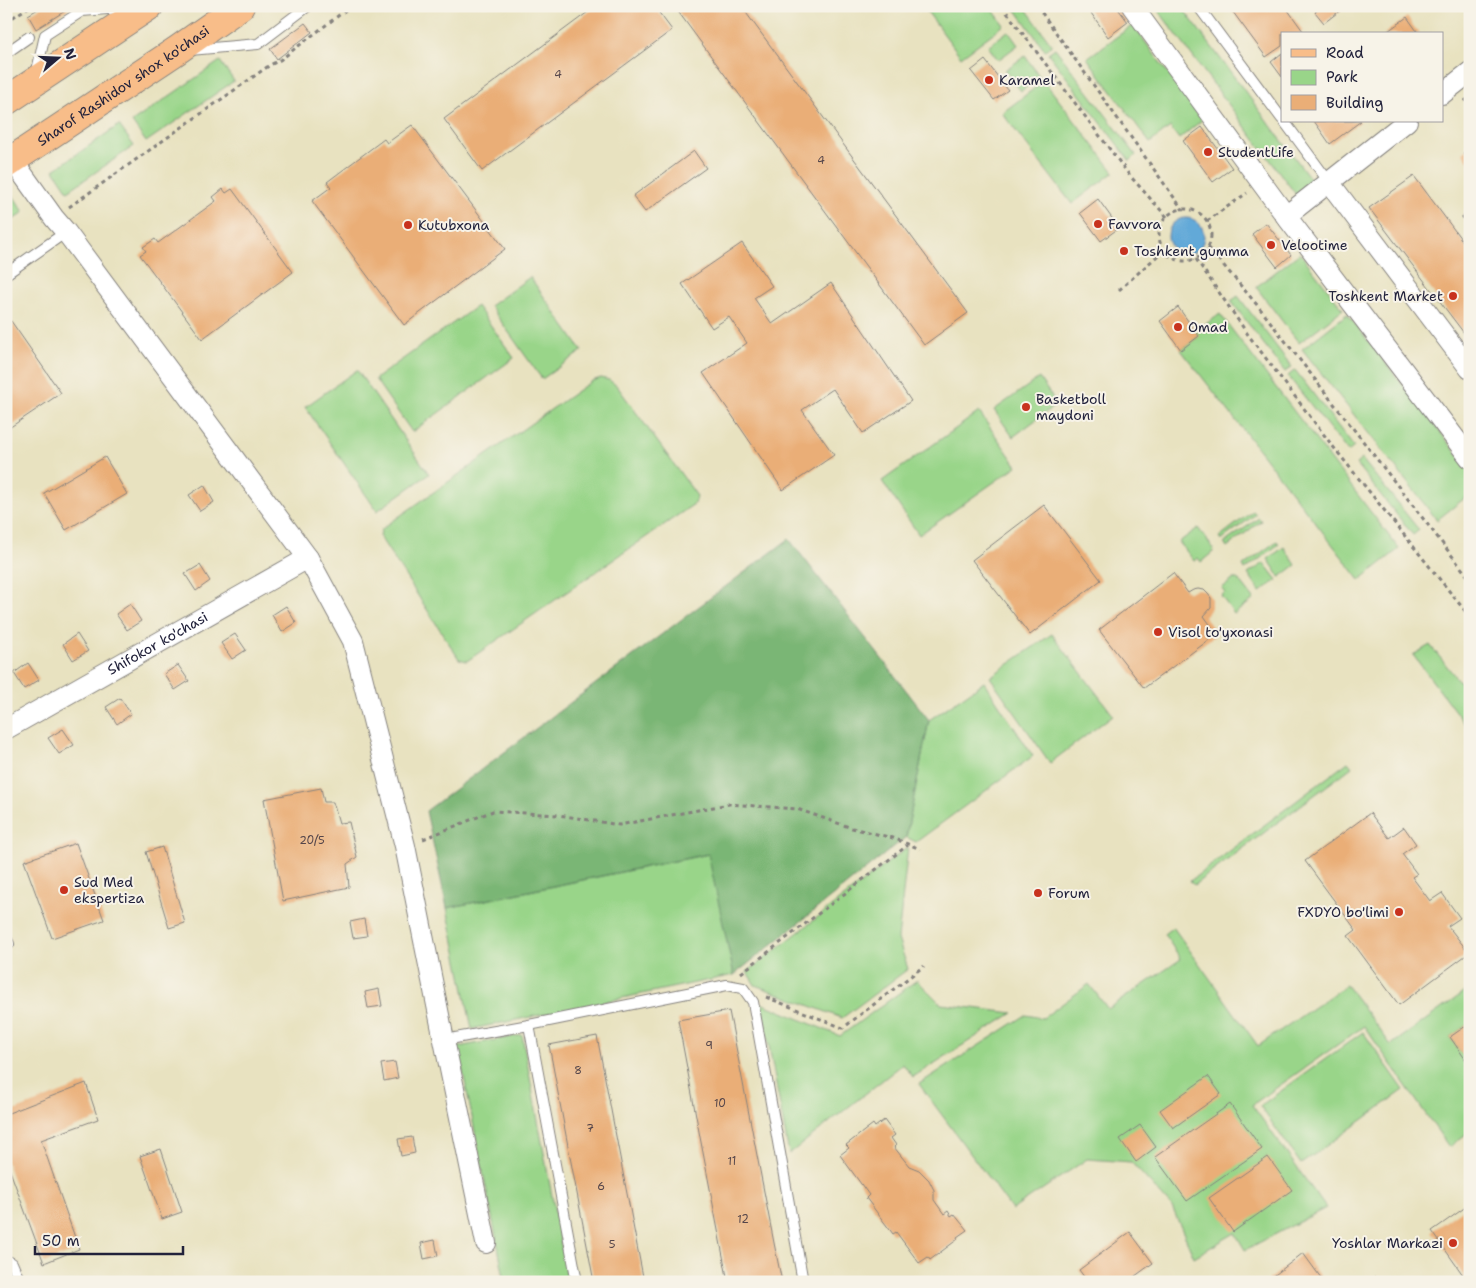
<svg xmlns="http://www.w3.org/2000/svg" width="1476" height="1288" font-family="'Shantell Sans',sans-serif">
  <rect width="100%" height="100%" fill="#f7f3e8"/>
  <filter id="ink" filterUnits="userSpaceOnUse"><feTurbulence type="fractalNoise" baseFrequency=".02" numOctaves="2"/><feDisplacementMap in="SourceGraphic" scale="10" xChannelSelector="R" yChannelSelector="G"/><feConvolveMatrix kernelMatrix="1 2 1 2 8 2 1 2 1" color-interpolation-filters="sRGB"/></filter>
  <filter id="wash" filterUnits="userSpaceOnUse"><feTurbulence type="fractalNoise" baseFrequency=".0096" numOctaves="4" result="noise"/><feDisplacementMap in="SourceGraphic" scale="20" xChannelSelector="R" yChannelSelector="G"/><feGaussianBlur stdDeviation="1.12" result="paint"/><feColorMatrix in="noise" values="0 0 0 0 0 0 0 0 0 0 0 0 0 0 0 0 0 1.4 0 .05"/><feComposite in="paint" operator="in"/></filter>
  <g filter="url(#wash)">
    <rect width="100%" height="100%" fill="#e8e2c0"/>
    <g fill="#99d589" stroke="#5e7c62">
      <path d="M923,6H990L1004,25L961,57Z"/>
      <path d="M1013,6H1024L1052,45L1045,50Z"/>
      <path d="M1155,6H1181L1313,182L1297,196Z"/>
      <path d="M1133,25L1202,120L1179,139L1170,127L1150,143L1087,58Z"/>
      <path d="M1008,31L1018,45L998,60L988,46Z"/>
      <path d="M1055,48L1136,155L1130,161L1048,53Z"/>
      <path d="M1025,56L1040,77L1021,91L1005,70Z"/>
      <path d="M220,61L234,81L146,142L132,122Z"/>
      <path d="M1044,81L1114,172L1072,204L1002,113Z"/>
      <path d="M119,125L134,146L68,191L54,170Z"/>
      <path d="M12,194L24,212L6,225V198Z"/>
      <path d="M1300,253L1343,309L1299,343L1256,287Z"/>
      <path d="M530,277L582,351L542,379L490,306Z"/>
      <path d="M1238,296L1292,367L1285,372L1231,301Z"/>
      <path d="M477,306L514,358L412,432L375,379Z"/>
      <path d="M1220,314L1399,549L1360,580L1181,350L1199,336L1195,332Z"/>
      <path d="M1347,314L1470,470V494L1437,520L1302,349Z"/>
      <path d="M357,370L429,474L377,511L305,407Z"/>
      <path d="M1295,370L1354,447L1348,452L1288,376Z"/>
      <path d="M601,378L609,380L617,386L697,496L694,504L467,661L459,659L380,537L381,530L387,525L583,387L592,381Z"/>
      <path d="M1039,378L1057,404L1013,437L994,410Z"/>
      <path d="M979,412L1017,466L919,535L882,481Z"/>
      <path d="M1362,459L1419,530L1413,535L1356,464Z"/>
      <path d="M1253,511L1256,514L1221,540L1219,537Z"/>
      <path d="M1259,518L1261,521L1227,547L1224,543Z"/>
      <path d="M1198,528L1214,549L1213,552L1201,562L1198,558L1194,561L1179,542Z"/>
      <path d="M1277,541L1279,544L1245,570L1243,566Z"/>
      <path d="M1284,547L1296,565L1280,577L1268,559Z"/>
      <path d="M1264,563L1277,580L1260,592L1248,574Z"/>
      <path d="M1234,579H1237L1240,581L1254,599L1234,614L1221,596L1225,592L1222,588Z"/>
      <path d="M1052,634L1113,715L1050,763L990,677Z"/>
      <path d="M1430,645L1470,695V731L1413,655Z"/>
      <path d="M984,682L1033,756L916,842L906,837L929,720Z"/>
      <path d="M1348,762L1352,767L1194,885L1190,881Z"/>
      <path d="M908,847L898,939L908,969L842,1018L755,985L747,972Z"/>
      <path d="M709,854L734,975L472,1029L447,908Z"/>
      <path d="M1173,927L1258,1046L1346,985L1391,1045L1470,988V1023L1450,1037L1470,1066V1131L1449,1147L1364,1026L1252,1105L1326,1208L1245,1250L1235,1233L1194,1257L1172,1207L1131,1162L1087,1159L1012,1210L919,1084L1026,1015L1043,1018L1089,984L1108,1009L1181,959L1164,934Z"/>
      <path d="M917,980L941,1004L1013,1013L913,1077L903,1064L789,1154L761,1003L840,1036Z"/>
      <path d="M1363,1032L1404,1090L1301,1164L1260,1106Z"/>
      <path d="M522,1035L568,1282H505L458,1047Z"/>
    </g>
    <path fill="#7ab675" stroke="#4e6c58" d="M789,539L929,720L906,837L734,975L708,854L447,908L426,811Z"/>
    <circle fill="#62a9d8" stroke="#42668a" cx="1186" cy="236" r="18"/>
    <g id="blocks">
      <g fill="#eaae77">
        <path d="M43,6H73L36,29L28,15Z"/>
        <path d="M596,6H662L657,10L672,30L482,171L444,119Z"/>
        <path d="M674,6H741L968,313L924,345Z"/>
        <path d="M1086,6H1116L1128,22L1108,37Z"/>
        <path d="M1233,6H1285L1303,31L1299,34H1282V46L1266,57L1230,8Z"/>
        <path d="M1323,6H1346L1324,23L1315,12Z"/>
        <path d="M1407,17L1419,34H1384Z"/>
        <path d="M305,23L312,32L277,59L270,49Z"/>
        <path d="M1282,53V77L1271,62Z"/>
        <path d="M985,60L1008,90L994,100L971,71Z"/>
        <path d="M1314,121H1361L1330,144Z"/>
        <path d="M412,125L505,249L404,325L312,201L331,187L327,182L384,139L387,143Z"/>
        <path d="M1202,127L1232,168L1213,182L1183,141Z"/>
        <path d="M1470,148V163L1463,153Z"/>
        <path d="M694,151L706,168L645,212L633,196Z"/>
        <path d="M1414,176L1470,251V341L1369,208Z"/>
        <path d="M223,189L226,193L232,189L293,272L202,339L140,255L146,251L143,247L155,239L158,243L216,201L213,197Z"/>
        <path d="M1098,199L1119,228L1101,241L1080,213Z"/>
        <path d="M1266,223L1291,255L1277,267L1252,234Z"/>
        <path d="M742,243L772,286L754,298L772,324L831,283L911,401L863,433L833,389L802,410L834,455L783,490L703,373L747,343L729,317L712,328L682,284Z"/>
        <path d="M1178,307L1199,336L1181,350L1160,321Z"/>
        <path d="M11,321L61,393L6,430V324Z"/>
        <path d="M105,457L127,494L66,530L44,493Z"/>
        <path d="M204,485L214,502L200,511L189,495Z"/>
        <path d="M1044,505L1101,580L1030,635L972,560Z"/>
        <path d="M200,565L210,581L196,591L185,574Z"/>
        <path d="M1173,573L1188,593L1193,590L1198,589L1204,590L1208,594L1211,598V608L1204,616L1217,634L1144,688L1099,630Z"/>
        <path d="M130,604L141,621L127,630L116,614Z"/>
        <path d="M286,606L296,623L282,632L272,615Z"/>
        <path d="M77,634L88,651L73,660L63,644Z"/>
        <path d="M235,634L246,650L232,659L221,643Z"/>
        <path d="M28,663L39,680L24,689L14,673Z"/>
        <path d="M178,665L189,681L175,690L164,674Z"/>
        <path d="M120,698L131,714L117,724L106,707Z"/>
        <path d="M63,729L74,745L59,754L48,738Z"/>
        <path d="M321,788L324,802H333L339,823L349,822L357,857L347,864L349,887L283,901L264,799Z"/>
        <path d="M1370,813L1389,838L1404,827L1416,844L1402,854L1417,874L1412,877L1430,901L1442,893L1452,907L1460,918L1448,926L1469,953L1399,1005L1348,936L1356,930L1305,861Z"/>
        <path d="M76,843L104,920L52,938L24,861Z"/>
        <path d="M162,847L185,923L169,928L146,852Z"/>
        <path d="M364,919L367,936L353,938L350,922Z"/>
        <path d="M379,989L382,1006L368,1008L365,992Z"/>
        <path d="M729,1011L774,1243L782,1282H728L700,1137L678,1020Z"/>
        <path d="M1470,1023V1066L1450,1037Z"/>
        <path d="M597,1036L619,1152L644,1282H594L571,1162L549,1045Z"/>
        <path d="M395,1062L398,1078L384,1081L381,1064Z"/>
        <path d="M1208,1076L1221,1094L1173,1128L1160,1110Z"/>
        <path d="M86,1083L98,1119L41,1140L79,1249L44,1263L6,1160V1114Z"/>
        <path d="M1230,1104L1262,1149L1187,1201L1155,1157Z"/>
        <path d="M884,1120L895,1135L891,1138L896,1145L894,1147L909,1166L919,1170L929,1180L934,1190V1200L944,1214L948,1211L951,1216L954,1214L967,1230L957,1237L958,1239L930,1260L928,1257L919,1263L896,1232L893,1234L866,1198L869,1195L840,1155L849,1148L846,1145L873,1124L875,1127Z"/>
        <path d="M1140,1125L1156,1147L1136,1162L1120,1139Z"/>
        <path d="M412,1137L415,1153L401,1156L398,1139Z"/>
        <path d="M161,1149L182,1212L162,1219L140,1156Z"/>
        <path d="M1268,1157L1292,1190L1233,1232L1209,1198Z"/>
        <path d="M1470,1204V1282H1468L1432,1231Z"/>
        <path d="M1130,1232L1153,1263L1127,1282H1088L1079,1270Z"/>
        <path d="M435,1240L438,1256L424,1259L421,1243Z"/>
        <path d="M1303,1253L1324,1282H1266Z"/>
        <path d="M1375,1277L1378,1282H1368Z"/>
      </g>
    </g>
  </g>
  <g filter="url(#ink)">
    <use href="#blocks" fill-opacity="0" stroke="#85827e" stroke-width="1"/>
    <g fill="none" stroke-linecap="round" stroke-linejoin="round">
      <g stroke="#85827e" stroke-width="12">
        <g id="lane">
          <path d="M1198,6L1282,119"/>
          <path d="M190,50L258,44L308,6"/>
          <path d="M6,53L29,37"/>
          <path d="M36,75L45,35L82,11L133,7"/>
          <path d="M1284,121L1329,182"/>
          <path d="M6,274L66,232"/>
          <path d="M6,938L9,944"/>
          <path d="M529,1025L577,1282"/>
          <path d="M444,1040L529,1025L727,985L743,988L753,1002L803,1282"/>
          <path d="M6,1260L12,1263L20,1282"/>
        </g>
      </g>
      <g stroke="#85827e" stroke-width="22">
        <g id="street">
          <path d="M1132,6L1286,216L1470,458"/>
          <path d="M1442,94L1470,72"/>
          <path d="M6,151L54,218L66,232L308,558L353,641L405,846L444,1040L486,1243"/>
          <path d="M1329,182L1470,369"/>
          <path d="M1286,216L1407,121"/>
          <path id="s1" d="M6,729L308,558"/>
        </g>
      </g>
      <g stroke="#85827e" stroke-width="30">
        <g id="primary">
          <path d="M6,101L149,6"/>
          <path id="s2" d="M6,164L176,51L240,6"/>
        </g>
      </g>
      <g stroke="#85827e" stroke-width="3" stroke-dasharray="4 4" stroke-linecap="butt">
        <path d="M1002,6L1130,176L1167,217"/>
        <path d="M1037,6L1183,210"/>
        <path d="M6,22L30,6"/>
        <path d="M1465,99L1470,105"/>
        <path d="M69,207L270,65L280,60L351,6"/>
        <circle cx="1185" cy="235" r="26"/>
        <path d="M1462,218L1470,213"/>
        <path d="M1207,221L1247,193"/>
        <path d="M1208,247L1258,306L1470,579"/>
        <path d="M1196,259L1249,336L1331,444L1470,617"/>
        <path d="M1119,290L1164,250"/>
        <path d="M423,839L493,811L559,815L619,825L729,804L797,809L852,828L893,838L920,849"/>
        <path d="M741,973L908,845"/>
        <path d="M766,997L843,1028L924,966"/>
      </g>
      <use href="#lane" stroke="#fff" stroke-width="10"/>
      <use href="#street" stroke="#fff" stroke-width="20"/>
      <use href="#primary" stroke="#f8bd89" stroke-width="28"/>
    </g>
  </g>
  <g fill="#c8321e" stroke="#f7f3e8" stroke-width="2">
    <circle cx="989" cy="80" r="5"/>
    <circle cx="1208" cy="152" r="5"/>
    <circle cx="1098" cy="224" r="5"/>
    <circle cx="408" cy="225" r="5"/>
    <circle cx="1271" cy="245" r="5"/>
    <circle cx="1124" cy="251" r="5"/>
    <circle cx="1453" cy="296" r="5"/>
    <circle cx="1178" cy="327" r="5"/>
    <circle cx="1026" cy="407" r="5"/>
    <circle cx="1158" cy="632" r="5"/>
    <circle cx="64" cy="890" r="5"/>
    <circle cx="1038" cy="893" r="5"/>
    <circle cx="1399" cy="912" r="5"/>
    <circle cx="1453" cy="1243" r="5"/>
  </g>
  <g text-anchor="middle" stroke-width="4" stroke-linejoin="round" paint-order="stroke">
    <g font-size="11" fill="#54454a">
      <text x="558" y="78">4</text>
      <text x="821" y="164">4</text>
      <text x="312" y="844">20/5</text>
      <text x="709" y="1049">9</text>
      <text x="578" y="1074">8</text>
      <text x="720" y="1107">10</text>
      <text x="590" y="1132">7</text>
      <text x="732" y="1165">11</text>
      <text x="601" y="1190">6</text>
      <text x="743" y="1223">12</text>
      <text x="612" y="1248">5</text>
    </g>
    <g font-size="14" fill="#22223b" stroke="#f7f3e8" text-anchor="start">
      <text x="999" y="85">Karamel</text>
      <text x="1218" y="157">StudentLife</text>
      <text x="1108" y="229">Favvora</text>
      <text x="418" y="230">Kutubxona</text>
      <text x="1281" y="250">Velootime</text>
      <text x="1134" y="256">Toshkent gumma</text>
      <text x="1443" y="301" text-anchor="end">Toshkent Market</text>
      <text x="1188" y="332">Omad</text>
      <text x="1036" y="404">Basketboll<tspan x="1036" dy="16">maydoni</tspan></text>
      <text x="1168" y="637">Visol to'yxonasi</text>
      <text x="74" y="887">Sud Med<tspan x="74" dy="16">ekspertiza</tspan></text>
      <text x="1048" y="898">Forum</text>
      <text x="1389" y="917" text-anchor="end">FXDYO bo'limi</text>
      <text x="1443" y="1248" text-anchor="end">Yoshlar Markazi</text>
    </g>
    <g font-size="14" fill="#22223b" stroke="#f7f3e8">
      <text dy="5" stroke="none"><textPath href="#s2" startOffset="141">Sharof Rashidov shox ko'chasi</textPath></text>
      <text dy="5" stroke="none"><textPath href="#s1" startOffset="174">Shifokor ko'chasi</textPath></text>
    </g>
  </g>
  <rect width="1476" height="1288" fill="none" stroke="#f7f3e8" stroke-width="25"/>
  <rect x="1281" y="32" width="162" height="90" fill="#f7f3e8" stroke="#a29fa3"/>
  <rect x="1291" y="49" width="25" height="8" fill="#f8bd89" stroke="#a29fa3"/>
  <text x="1326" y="58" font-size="15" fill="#22223b">Road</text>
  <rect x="1291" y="70" width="25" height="15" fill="#99d589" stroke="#a29fa3"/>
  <text x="1326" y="82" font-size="15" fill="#22223b">Park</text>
  <rect x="1291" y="95" width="25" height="15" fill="#eaae77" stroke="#a29fa3"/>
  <text x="1326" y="108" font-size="15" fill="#22223b">Building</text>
  <g transform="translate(58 58) rotate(71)" stroke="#f7f3e8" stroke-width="4" paint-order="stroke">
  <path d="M0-4L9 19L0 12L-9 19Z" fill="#22223b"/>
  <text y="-8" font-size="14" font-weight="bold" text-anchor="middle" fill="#22223b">N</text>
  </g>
  <path d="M35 1246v8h148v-8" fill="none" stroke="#22223b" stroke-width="2.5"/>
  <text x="42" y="1246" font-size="15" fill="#22223b" stroke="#f7f3e8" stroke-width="4" paint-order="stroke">50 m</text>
</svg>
